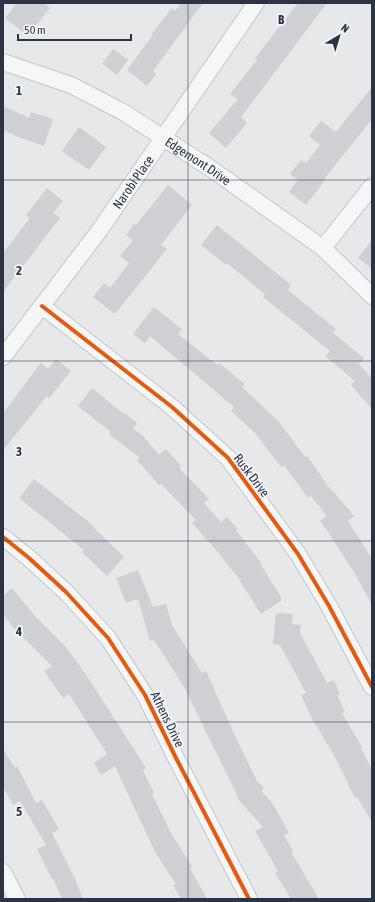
<svg xmlns="http://www.w3.org/2000/svg" width="375" height="902" font-family="'Asap Condensed',sans-serif">
  <rect width="100%" height="100%" fill="#e6e8ea"/>
  <g fill="#ced0d3">
    <path d="M17,3H44L50,8L28,36L5,18Z"/>
    <path d="M181,3H203L153,71L156,74L147,86L127,70L152,36L151,35L172,8L175,11Z"/>
    <path d="M298,3H327L241,117L247,123L226,148L209,133L238,99L230,94L257,60L255,58Z"/>
    <path d="M113,49L128,60L117,75L102,64Z"/>
    <path d="M372,87V119L325,178L326,179L306,205L289,192L298,180L290,174L301,160L306,163L320,145L309,136L321,121L336,132Z"/>
    <path d="M3,106L29,118L31,112L53,119L44,146L18,137L3,130Z"/>
    <path d="M79,127L106,147L89,170L62,151Z"/>
    <path d="M168,185L192,205L161,245L167,249L115,314L93,297L104,283L110,288L129,263L120,256L133,240L126,235L134,224L136,225Z"/>
    <path d="M47,188L63,201L53,213L60,218L3,292V253L30,218L26,215Z"/>
    <path d="M217,225L291,285L288,290L336,329L333,333L364,358L359,364L372,379V409L351,385L355,381L325,356L330,351L263,297L265,294L228,264L226,265L201,245Z"/>
    <path d="M372,240V269L358,258Z"/>
    <path d="M154,307L182,329L178,334L217,365L219,363L245,384L242,387L278,421L305,457L307,456L331,490H332L354,516L348,521L372,559V605L355,574L328,532L320,521L327,516L311,496L308,498L284,465L281,467L255,433L231,411L234,407L150,336L145,343L133,334Z"/>
    <path d="M56,359L71,371L49,398L47,396L3,450V413L41,363L48,369Z"/>
    <path d="M92,388L124,414L125,413L137,423L133,428L143,436L159,455L166,449L181,466L179,468L209,499L204,503L221,522L227,517L238,529L236,530L262,564L261,565L281,597V601L261,614L238,578L217,551L192,523L196,520L161,484L159,485L137,460L140,458L109,434L111,432L78,406Z"/>
    <path d="M34,479L94,526L93,527L124,557L107,576L82,552L84,550L19,498Z"/>
    <path d="M138,570L153,607L166,604L172,625L202,673L206,671L237,740L257,781L264,788L261,791L273,804L289,833L284,835L293,851L291,852L319,899H291L275,873L278,871L255,831L263,827L237,798L238,797L184,687L154,640L150,641L138,599L126,603L116,578Z"/>
    <path d="M12,588L34,615L66,647L89,679L146,768L143,770L154,793L152,794L172,835L192,866L190,868L207,899H181L173,885L176,884L155,852L115,766L101,775L94,763L107,754L97,738L69,694L63,698L44,671L52,666L13,627L3,614V596Z"/>
    <path d="M276,613L293,614L292,624L301,625L300,633L327,683L334,680L340,694L337,695L345,712L342,713L362,747L361,748L372,770V822L357,797L355,798L336,759L316,725H315L301,695L306,693L280,645L273,644Z"/>
    <path d="M3,749L15,768L17,766L36,803L42,800L59,829L52,833L75,879L83,899H62L53,878L52,879L37,849L46,845L20,801L13,805L3,787Z"/>
  </g>
  <g fill="none" stroke-linecap="round" stroke-linejoin="round">
    <g stroke="#c4c6c8" stroke-width="18">
      <g id="street">
        <path id="s1" d="M3,62L71,85L123,112L210,168L323,248L372,296"/>
        <path d="M323,248L372,186"/>
        <path d="M42,306L172,407L228,458L298,554L329,606L372,687"/>
        <path id="s2" d="M3,357L99,231L256,3"/>
        <path d="M3,537L29,558L66,592L108,638L145,695L176,758L249,899"/>
        <path d="M3,872L17,899"/>
      </g>
    </g>
    <use href="#street" stroke="#f5f6f7" stroke-width="16"/>
    <g stroke="#f4f6f9" stroke-width="6">
      <g id="cycleway">
        <path d="M42,306L172,407L228,458L298,554L329,606L372,687"/>
        <path d="M3,537L29,558L66,592L108,638L145,695L176,758L249,899"/>
      </g>
    </g>
    <use href="#cycleway" stroke="#e8590c" stroke-width="4"/>
  </g>
  <path fill="none" stroke="#2b3445" stroke-width="1" stroke-opacity="0.55" d="M188,3V899M3,180H372M3,361H372M3,541H372M3,722H372"/>
  <g text-anchor="middle" stroke-width="3.5" stroke-linejoin="round" paint-order="stroke">
    <g font-size="13" fill="#2b3445" stroke="#f4f6f9">
      <text dy="5" stroke="none"><textPath href="#s1" startOffset="220">Edgemont Drive</textPath></text>
      <text dy="5" stroke="none"><textPath href="#s2" startOffset="218">Narobi Place</textPath></text>
      <text transform="translate(252 475) rotate(53)" y="5">Rusk Drive</text>
      <text transform="translate(168 719) rotate(64)" y="5">Athens Drive</text>
    </g>
  </g>
  <g font-size="13" text-anchor="middle" font-weight="bold" fill="#2b3445" stroke="#f4f6f9" stroke-width="3.5" stroke-linejoin="round" paint-order="stroke">
    <text x="281" y="24">B</text>
    <text x="19" y="95">1</text>
    <text x="19" y="275">2</text>
    <text x="19" y="456">3</text>
    <text x="19" y="636">4</text>
    <text x="19" y="816">5</text>
  </g>
  <rect width="375" height="902" fill="none" stroke="#2b3445" stroke-width="8"/>
  <g transform="translate(339 36) rotate(38)" stroke="#f4f6f9" stroke-width="3" paint-order="stroke">
  <path d="M0-3L7 15L0 10L-7 15Z" fill="#2b3445"/>
  <text y="-6" font-size="11" font-weight="bold" text-anchor="middle" fill="#2b3445">N</text>
  </g>
  <path d="M18 34v6h113v-6" fill="none" stroke="#2b3445" stroke-width="2"/>
  <text x="24" y="34" font-size="12" fill="#2b3445" stroke="#f4f6f9" stroke-width="3" paint-order="stroke">50 m</text>
</svg>
